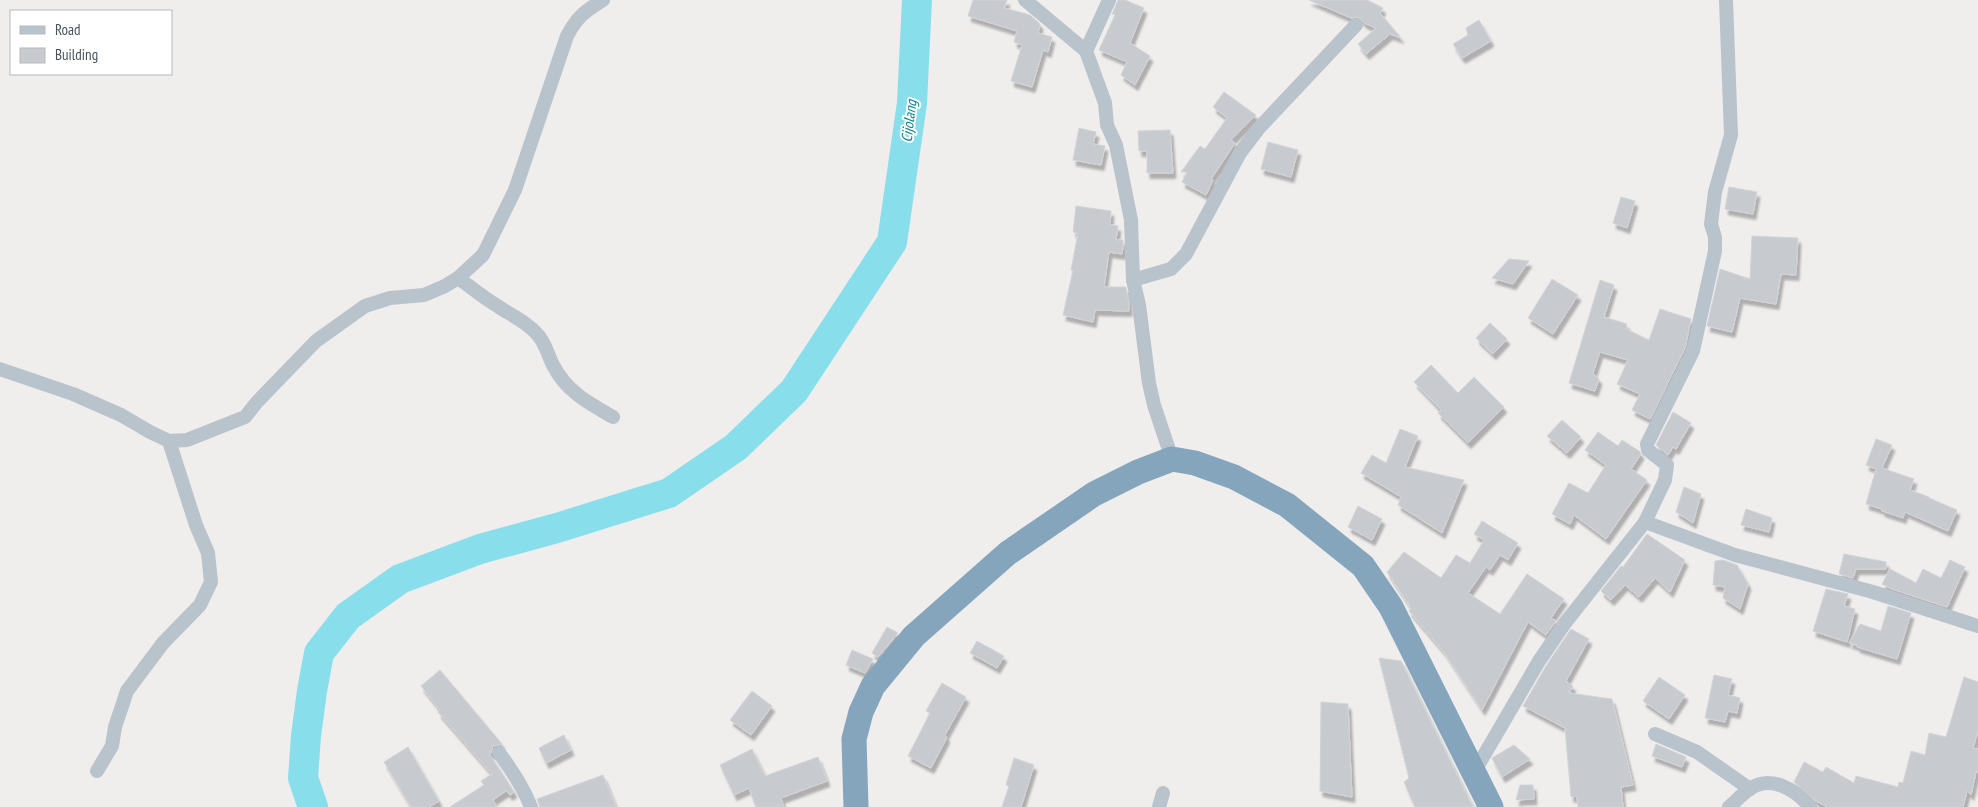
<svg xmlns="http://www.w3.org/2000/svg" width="1978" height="807" font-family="'PT Sans Narrow',sans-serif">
  <defs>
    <filter id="shadow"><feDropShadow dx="3" dy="5.5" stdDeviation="1" flood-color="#0004"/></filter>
  </defs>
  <rect width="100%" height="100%" fill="#f0eded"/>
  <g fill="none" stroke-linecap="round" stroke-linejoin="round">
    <path stroke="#88dfeb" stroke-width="30" d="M313,807L303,778L306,736L312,691L319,653L348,616L400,579L480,549L557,528L669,493L736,447L794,391L892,242L912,103L917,0"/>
  </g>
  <g fill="#c7cbd0" stroke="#d1d4d9" filter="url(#shadow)">
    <path d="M973,0H1007L1004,8L1030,15L1040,24L1038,33L1052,37L1048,52L1043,50L1032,87L1011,81L1022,45L1014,42L1017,31L968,16Z"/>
    <path d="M1118,0H1125L1144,8L1130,43L1150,56L1135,85L1121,75L1127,62L1099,50L1115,15L1112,14Z"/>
    <path d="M1309,0H1367L1383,8L1380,13L1401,38L1390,34L1366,54L1358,44L1376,28L1364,23L1358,17L1351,18Z"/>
    <path d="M1479,20L1491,41L1462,58L1453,44L1468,35L1466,28Z"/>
    <path d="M1224,92L1256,115L1231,140L1235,143L1211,179L1213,180L1206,195L1182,182L1187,172H1181L1200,146L1205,149L1227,118L1213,107Z"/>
    <path d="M1079,128L1096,132L1093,144L1105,146L1101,165L1073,160Z"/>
    <path d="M1170,130L1173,173H1147V151H1139L1138,131Z"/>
    <path d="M1268,142L1298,150L1291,177L1261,169Z"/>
    <path d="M1729,187L1757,192L1753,214L1725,209Z"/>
    <path d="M1621,197L1635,201L1627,228L1613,223Z"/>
    <path d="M1076,206L1111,211L1110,225L1118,226L1116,240H1123V247L1122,254L1109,252L1104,287H1126L1129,303V311L1095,310L1093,322L1063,315L1073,270H1071L1078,233L1073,232Z"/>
    <path d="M1752,236L1798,238L1796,275L1781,274L1776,304L1740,298L1732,332L1707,326L1720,269L1750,279Z"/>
    <path d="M1509,259L1529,261L1513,284L1492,278Z"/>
    <path d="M1552,279L1578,295L1553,334L1528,318Z"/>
    <path d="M1600,280L1614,285L1604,317L1627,324L1626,329L1649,340L1660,309L1691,319L1685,348L1650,419L1632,410L1640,394L1617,384L1628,360L1600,352L1593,373L1599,379L1595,391L1569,383Z"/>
    <path d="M1490,323L1507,339L1493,354L1476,338Z"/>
    <path d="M1431,365L1458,393L1474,377L1504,407L1468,443L1438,413L1441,410L1414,382Z"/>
    <path d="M1673,412L1691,423L1676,449L1673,447L1668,455L1656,445Z"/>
    <path d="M1562,420L1581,437L1567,453L1547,436Z"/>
    <path d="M1400,429L1418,436L1405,467L1464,480L1442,533L1398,505L1401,497L1361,473L1372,455L1386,463Z"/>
    <path d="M1598,432L1618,446L1622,440L1639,451L1641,454L1631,469L1647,480L1606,539L1574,515L1570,524L1552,514L1569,483L1588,493L1606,465L1585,450Z"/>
    <path d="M1876,439L1892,445L1882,468L1914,479L1910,490L1929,497V498L1957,510L1948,531L1905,512L1903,518L1882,511V509L1866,504L1876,469L1866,465Z"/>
    <path d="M1684,487L1701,494L1693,523L1676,512Z"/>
    <path d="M1358,506L1382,519L1372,540L1348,527Z"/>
    <path d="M1746,509L1772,518L1769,532L1741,525Z"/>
    <path d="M1482,521L1518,543L1508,560L1500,555L1490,570L1486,567L1468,593L1500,614L1527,574L1564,599L1551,618L1556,621L1546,635L1528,622L1482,710L1444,652L1409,611L1411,608L1387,572L1404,552L1441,578L1456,555L1470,563L1484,540L1474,534Z"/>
    <path d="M1647,534L1685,560L1670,592L1655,578L1639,597L1625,585L1611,600L1601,591L1621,566L1623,567Z"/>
    <path d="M1844,554L1886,562V569H1856L1853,578L1839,574Z"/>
    <path d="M1723,560L1737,565L1748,584L1740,609L1723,598L1725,587L1713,585L1715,561Z"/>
    <path d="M1950,560L1965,567L1947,607L1892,589L1882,584L1890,569L1916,583L1923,569L1941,578Z"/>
    <path d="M1826,589L1848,594L1844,606L1855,609L1847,642L1813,631Z"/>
    <path d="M1888,606L1911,613L1897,659L1857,647V645L1849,643L1860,624L1881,631Z"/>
    <path d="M887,627L898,633L878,657L872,653Z"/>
    <path d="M1571,629L1589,639L1566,681L1573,686L1569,693L1612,699L1633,785L1621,787L1623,807H1578L1577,796L1571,797L1565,728L1523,706L1546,666Z"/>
    <path d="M977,641L1004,656L997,668L970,653Z"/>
    <path d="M852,650L873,659L865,673L846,665Z"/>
    <path d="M1379,658L1401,661L1473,807H1415L1404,782L1409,778Z"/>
    <path d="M440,670L502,744L493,746L490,755L514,792L510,795L506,791L493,800L497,807H450L484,785L481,781L492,774L438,712L440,710L421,686Z"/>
    <path d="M1714,675L1732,679L1728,695L1740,698L1737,713L1728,711L1725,722L1705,718Z"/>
    <path d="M1659,677L1685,695L1669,719L1643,701Z"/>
    <path d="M1964,677L1978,682V731L1973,748L1978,749V772H1976L1971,795L1967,791L1963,807H1828L1816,801L1794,782L1804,762L1823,772L1826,767L1854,783L1856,776L1898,787L1899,782L1903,783L1911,751L1925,755L1929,733L1946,737Z"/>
    <path d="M942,683L966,697L945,735L947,737L931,768L908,756L930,713L926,711Z"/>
    <path d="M752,691L772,706L751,735L730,720Z"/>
    <path d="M1321,702L1348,704L1352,797L1320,791Z"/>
    <path d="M564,735L571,750L546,763L539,748Z"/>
    <path d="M1656,744L1686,757L1682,767L1652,756Z"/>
    <path d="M1514,745L1530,759L1502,777L1492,758Z"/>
    <path d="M408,747L439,801L429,807H411L384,762Z"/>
    <path d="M752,749L765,776L818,757L827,781L781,798L784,807H756L749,788L734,795L720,765Z"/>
    <path d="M1014,758L1034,765L1021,807H1002L1009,786L1006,785Z"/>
    <path d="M603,775L616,807H540L537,799Z"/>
    <path d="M1520,785H1533L1534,799L1516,800Z"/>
  </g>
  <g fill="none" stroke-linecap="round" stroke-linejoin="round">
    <g stroke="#b9c3cb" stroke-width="14">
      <path d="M1025,0L1086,51"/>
      <path d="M1109,0L1086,51L1105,103L1107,125L1116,145L1131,220L1133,280L1139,305L1149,383L1154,405L1172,459"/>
      <path d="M458,278C471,287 483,297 496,305C510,315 526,321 537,334C546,343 547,354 553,365C566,391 588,403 613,417"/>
      <path d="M1133,280L1171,269L1186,254L1240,153L1259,128L1356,25"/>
      <path d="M0,369L73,394L121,415L150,432L169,441L187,440L245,417L257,402L316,341L365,306L390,298L424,295L445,286L458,278L483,255L515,190L567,36C577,17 585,11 603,0"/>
      <path d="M1645,522L1735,555L1873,592L1978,626"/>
      <path d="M1655,734L1697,752L1750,789"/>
      <path d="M499,753C512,770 523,787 531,807"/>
      <path d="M97,771L112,746L115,727L127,691L163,643L200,605L211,582L208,553L196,525L169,441"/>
      <path d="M1473,774L1539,661L1565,623L1645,522L1665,480L1667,465L1648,450L1647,444L1693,351L1715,251V237L1711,224L1715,192L1731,135L1726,0"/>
      <path d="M1159,807L1163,793"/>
      <path d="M1729,807C1736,801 1743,793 1751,788C1772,775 1796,790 1810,807"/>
    </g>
    <path stroke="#85a5bc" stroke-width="25" d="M856,807L854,739L861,712L873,686L914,636L1008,553L1094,494L1138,472L1172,459L1195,463L1234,477L1287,505L1363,566L1391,607L1491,807"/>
  </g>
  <g text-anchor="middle" stroke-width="4" stroke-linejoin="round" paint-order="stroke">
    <g font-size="15" font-style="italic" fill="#0e8090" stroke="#fff">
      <text transform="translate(909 121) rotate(-83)" y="5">Cijolang</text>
    </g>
  </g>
  <rect x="10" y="10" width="162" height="65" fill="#ffffff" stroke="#b5babd"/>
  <rect x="20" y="26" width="25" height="8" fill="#b9c3cb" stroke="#b5babd"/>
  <text x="55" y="35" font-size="15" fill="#46525b">Road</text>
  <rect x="20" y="48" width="25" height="15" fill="#c7cbd0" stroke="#b5babd"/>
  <text x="55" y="60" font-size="15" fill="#46525b">Building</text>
</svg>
